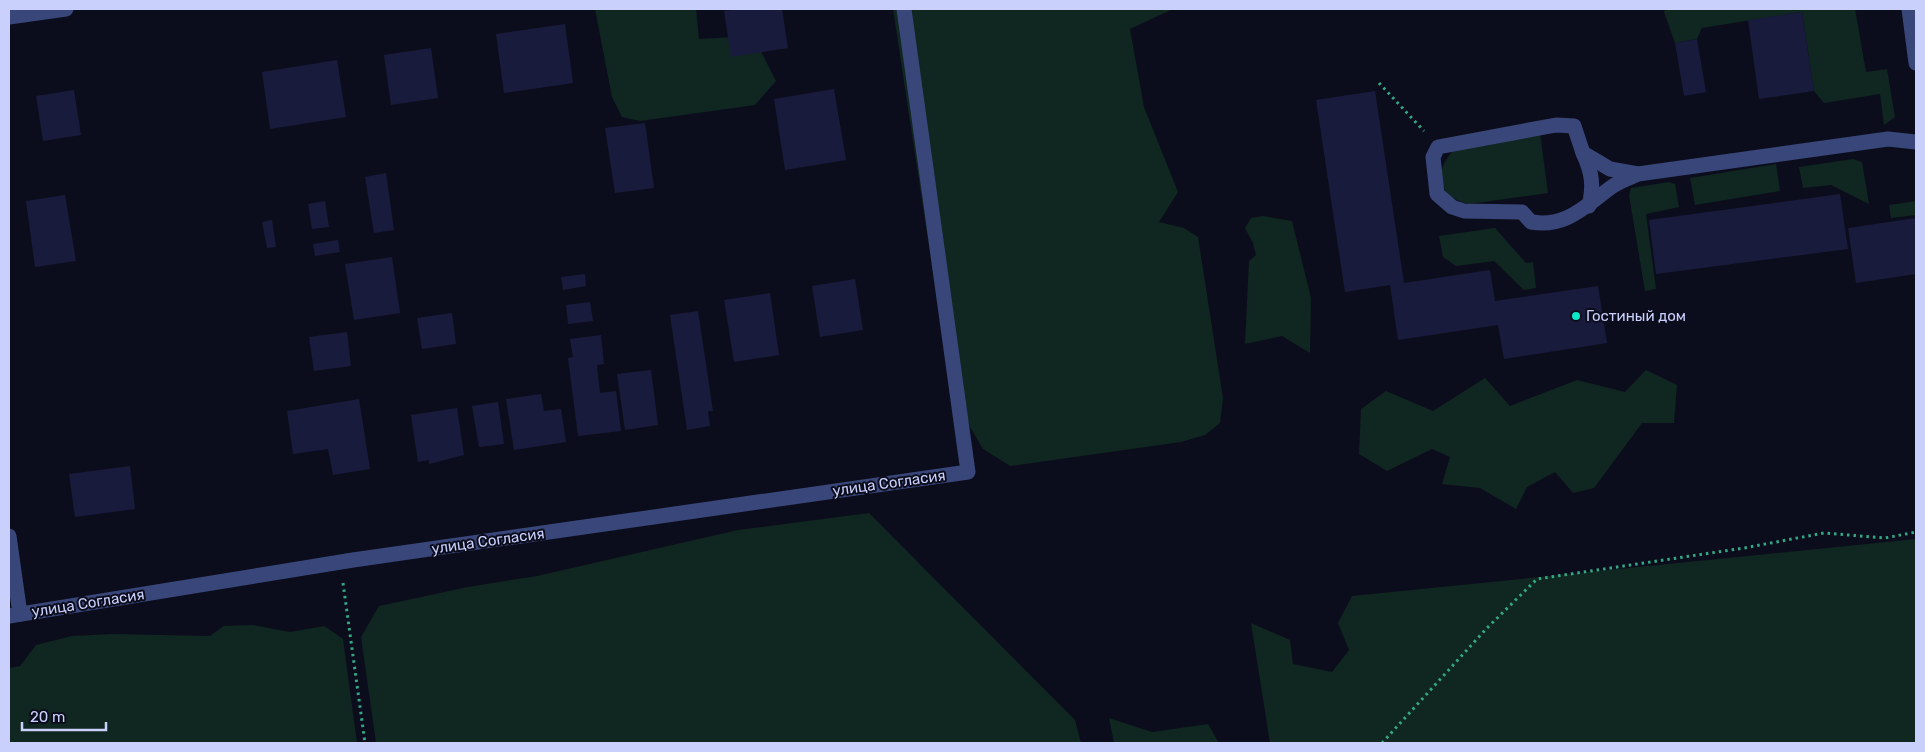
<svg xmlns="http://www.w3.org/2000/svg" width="1925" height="752" font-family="Rubik,sans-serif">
  <rect width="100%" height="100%" fill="#0c0d1c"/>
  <g fill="#102620">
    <path d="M595,9H696L699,39L753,36L776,81L755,105L640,121L622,117L612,97Z"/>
    <path d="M893,9H1173L1130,29L1144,107L1178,192L1159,222L1184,228L1198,237L1223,398L1220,423L1205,435L1181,442L1010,466L983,449L970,427L934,279Z"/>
    <path d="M1666,9H1855L1866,72L1887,69L1895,117L1884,125L1880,94L1824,103L1814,91L1802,12L1702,28L1697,39L1675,43L1664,12Z"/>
    <path d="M1540,133L1548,193L1470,204C1438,198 1432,172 1454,150Z"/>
    <path d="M1853,159L1862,162L1869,204L1831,185L1803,188L1799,167Z"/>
    <path d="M1776,164L1780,191L1695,205L1690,178Z"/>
    <path d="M1669,182L1675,184L1679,207L1646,214L1656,289L1645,291L1629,195L1631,188Z"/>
    <path d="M1916,201V215L1891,218L1889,205Z"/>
    <path d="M1263,216L1292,221L1311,298L1310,353L1282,336L1245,344L1249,261L1256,255L1253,243L1245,228L1251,218Z"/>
    <path d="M1495,228L1526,263L1533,262L1536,288L1524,290L1494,261L1456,266L1443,257L1439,236Z"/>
    <path d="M1646,370L1677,385L1674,423H1642L1594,488L1573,493L1555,472L1527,487L1516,509L1480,488L1442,484L1450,457L1432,449L1387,471L1359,454L1361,409L1386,391L1433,411L1485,378L1510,406L1577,380L1625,392Z"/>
    <path d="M869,513L1075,720L1081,743H376L361,637L379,606L468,587L537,576L738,530Z"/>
    <path d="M1916,539V743H1270L1251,623L1290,640L1293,664L1332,672L1349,650L1338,623L1352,596Z"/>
    <path d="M253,625L290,632L324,626L343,639L357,743H9V668L20,666L36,645L72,636L112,634L210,636L224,626Z"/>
    <path d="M1109,718L1152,732L1208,724L1219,743H1114Z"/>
  </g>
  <g fill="#191b3c">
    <path d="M737,9H782L788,48L731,57L724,11Z"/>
    <path d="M1802,12L1814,91L1759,99L1748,20Z"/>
    <path d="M565,24L573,83L504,93L496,34Z"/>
    <path d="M1697,39L1706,92L1684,96L1675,43Z"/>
    <path d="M431,48L438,98L391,105L384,55Z"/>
    <path d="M337,60L346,117L270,129L262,72Z"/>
    <path d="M834,89L846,160L785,170L774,99Z"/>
    <path d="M74,90L81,135L43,141L36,96Z"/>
    <path d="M1375,91L1404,283L1490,270L1495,301L1598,286L1607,343L1504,359L1498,325L1398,340L1390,285L1345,292L1316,100Z"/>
    <path d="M645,123L654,188L615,193L605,128Z"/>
    <path d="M386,173L394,230L374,233L365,177Z"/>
    <path d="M1840,194L1848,249L1656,274L1649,220Z"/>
    <path d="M65,195L76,261L35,267L26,201Z"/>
    <path d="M325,201L329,227L312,229L308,204Z"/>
    <path d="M1916,218V274L1856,283L1848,228Z"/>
    <path d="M272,220L276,247L267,248L262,222Z"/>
    <path d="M338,240L340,252L315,256L313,244Z"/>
    <path d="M392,257L400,313L354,320L345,264Z"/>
    <path d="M585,274L586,286L563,290L561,277Z"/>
    <path d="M855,279L863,330L820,337L812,286Z"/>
    <path d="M770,293L779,355L734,362L724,300Z"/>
    <path d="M590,302L593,321L568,324L566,305Z"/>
    <path d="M698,311L713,411H708L710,426L687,430L670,315Z"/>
    <path d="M452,313L456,344L422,349L417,318Z"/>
    <path d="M347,332L351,366L314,371L309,337Z"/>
    <path d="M601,335L604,364L597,365L600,393L616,391L621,431L578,436L568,358L573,357L570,339Z"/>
    <path d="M651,370L658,425L625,430L617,374Z"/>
    <path d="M541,394L544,411L561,409L566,442L514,450L506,399Z"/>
    <path d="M359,399L370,469L333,475L328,449L293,454L287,411Z"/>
    <path d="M498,402L504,444L479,447L472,406Z"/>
    <path d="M457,408L464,455L429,464V460L418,462L411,415Z"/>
    <path d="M130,466L135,509L75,517L69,474Z"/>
  </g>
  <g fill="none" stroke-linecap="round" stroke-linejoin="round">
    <g stroke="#32a885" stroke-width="3" stroke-dasharray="2.5 4" stroke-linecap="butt">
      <path d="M1379,83L1424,131"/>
      <path d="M343,583L365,743"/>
      <path d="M1382,743L1487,628L1537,579L1744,548L1824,533L1885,538L1916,532"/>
    </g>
    <g stroke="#394679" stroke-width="15">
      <path d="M1909,9L1916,63"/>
      <path d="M9,17L66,9"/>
      <path d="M1583,153C1592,172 1594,186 1589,206"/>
      <path d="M1638,174C1630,178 1620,181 1613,186C1586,205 1567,228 1531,222L1522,212L1464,211L1452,207L1437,194L1433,157L1438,147L1556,125L1574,126L1583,153L1610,169L1638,174L1888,139L1916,142"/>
      <path d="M9,536L20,614"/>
      <path d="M9,616L353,560L968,472L904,9"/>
    </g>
  </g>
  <circle fill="#0be7c9" stroke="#0c0d1c" stroke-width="2" cx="1576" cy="316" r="5"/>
  <g text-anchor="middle" stroke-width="4" stroke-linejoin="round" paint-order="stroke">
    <g font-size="15" fill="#cad0fc" stroke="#0c0d1c" text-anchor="start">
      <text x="1586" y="321">Гостиный дом</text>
    </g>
    <g font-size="15" fill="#cad0fc" stroke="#0c0d1c">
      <text transform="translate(889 483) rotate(-8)" y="5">улица Согласия</text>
      <text transform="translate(488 541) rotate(-8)" y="5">улица Согласия</text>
      <text transform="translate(88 603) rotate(-9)" y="5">улица Согласия</text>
    </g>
  </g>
  <rect width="1925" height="752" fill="none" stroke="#cad0fc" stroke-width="20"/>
  <path d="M22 722v8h84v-8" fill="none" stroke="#cad0fc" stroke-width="2.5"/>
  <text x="30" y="722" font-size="15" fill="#cad0fc" stroke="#0c0d1c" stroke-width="4" paint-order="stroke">20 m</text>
</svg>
